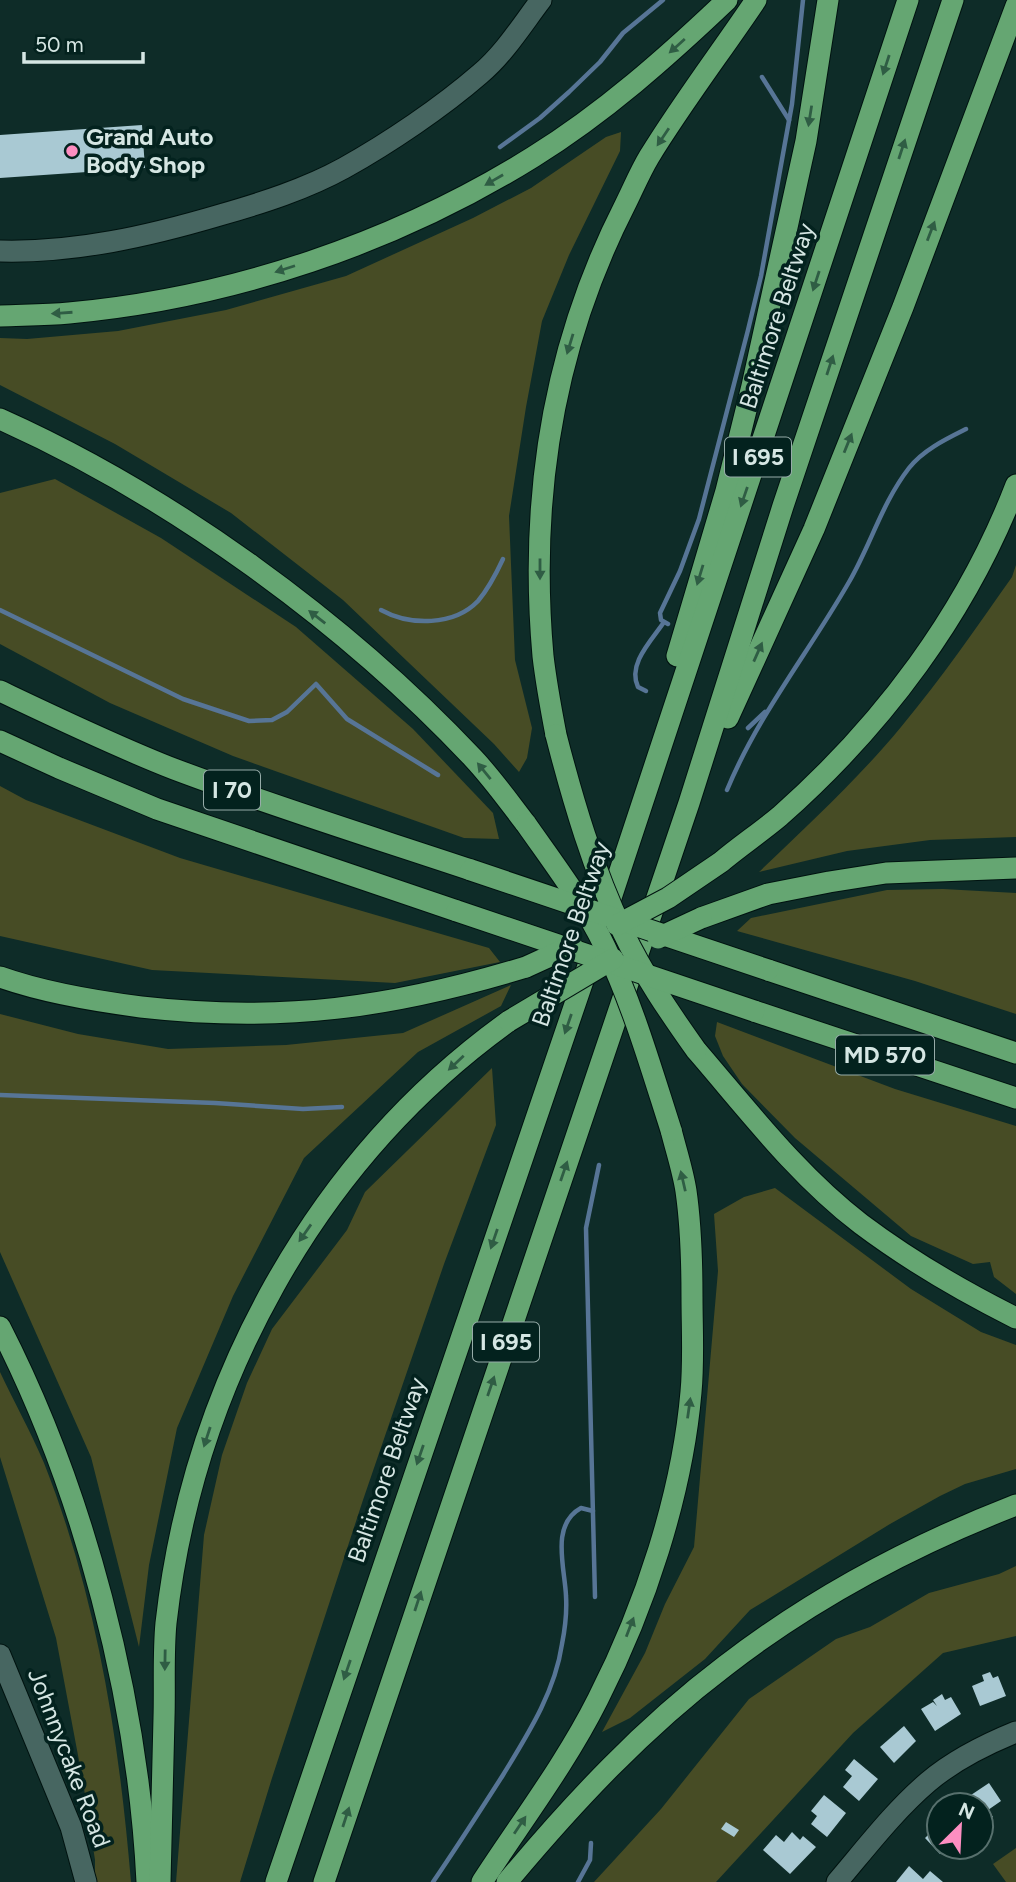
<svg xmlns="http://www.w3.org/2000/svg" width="1016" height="1882" font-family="Figtree,sans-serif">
  <rect width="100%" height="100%" fill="#0e2c28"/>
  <g fill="#474c25">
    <path d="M621,132L620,151L569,255L542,321L526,407L509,516L515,660L532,728L527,758L519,772L494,744L343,600L231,513L115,444L0,385V338L27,339L118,331L226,310L346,276L473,218L531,188L606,137Z"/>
    <path d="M55,479L161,538L296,627L413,729L493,813L499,839L464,838L233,756L110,703L0,644V493Z"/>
    <path d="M1016,565V837L930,840L847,851L759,872C808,825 858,779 901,727C941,679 976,628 1012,577Z"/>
    <path d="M0,786L26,800L180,858L489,948L500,962L395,983L152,970L0,936Z"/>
    <path d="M943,889L1016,893V1014L915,981L737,931L751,918L887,890Z"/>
    <path d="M511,985L501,1006L418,1052L304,1158L233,1296L177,1428L149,1565L139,1647L91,1457L0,1252V1014L78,1034L168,1049L286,1045L403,1033Z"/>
    <path d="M717,1022L895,1089L1016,1126V1294L994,1277L990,1262L973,1264L911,1236L795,1138L742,1084L723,1056L715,1036Z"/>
    <path d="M492,1068L496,1125L444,1264L363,1500L272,1778L240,1882H176L204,1535L222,1455L247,1383L272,1329L347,1230L365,1192Z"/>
    <path d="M775,1188L911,1289L981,1332L1016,1345V1469L965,1484L940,1496L890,1524L750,1610L705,1659L630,1718L602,1732L645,1653L665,1604L694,1547L718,1271L714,1214L744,1197Z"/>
    <path d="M0,1372C14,1402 31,1432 44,1463C97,1597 119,1739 131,1882H95V1860L83,1782L56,1638L0,1457Z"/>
    <path d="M1016,1566V1636L943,1653L853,1733L716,1882H594L661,1809L749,1699L836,1639L870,1627L929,1593L999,1574Z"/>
    <path d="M1016,1848V1882H1006L993,1864Z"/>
  </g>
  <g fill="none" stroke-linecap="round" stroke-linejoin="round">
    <g stroke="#577596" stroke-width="4.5">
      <path d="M762,77L789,120"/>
      <path d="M500,147L540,118L569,92L600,62L623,33L663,0"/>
      <path d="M0,610L183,699L249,721L272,720L287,712L316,684L347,719L438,775"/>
      <path d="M381,610C410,626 454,626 478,601C489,588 496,574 503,559"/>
      <path d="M668,624L661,620L660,613L680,571L699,519L748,330L761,276L792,104L803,0"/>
      <path d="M646,691L638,687C627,664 652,640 664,622"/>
      <path d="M748,728L765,712"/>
      <path d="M727,790C758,715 809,652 849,582C871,544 882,503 909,468C923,450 946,439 966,429"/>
      <path d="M0,1095L215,1103L303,1109L342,1107"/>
      <path d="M595,1597L586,1228L599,1165"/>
      <path d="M433,1882C457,1847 480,1811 503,1775C528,1734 555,1692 562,1644C565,1629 567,1612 566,1596C565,1568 550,1525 581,1508L593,1511"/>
      <path d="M578,1882L590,1860L591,1843"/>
    </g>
  </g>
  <g fill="#a9c9d3">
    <path d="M142,125L145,168L0,178V135Z"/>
    <path d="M990,1672L993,1678L998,1676L1006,1696L980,1706L972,1686L984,1681L982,1675Z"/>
    <path d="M942,1694L945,1700L951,1697L961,1714L935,1731L921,1709L933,1702L937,1706L933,1700Z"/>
    <path d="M904,1726L916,1741L894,1763L880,1747Z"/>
    <path d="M854,1759L878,1779L859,1801L843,1787L852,1776L845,1770Z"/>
    <path d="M989,1783L1001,1801L988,1810L993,1817L981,1825V1805H969L965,1799Z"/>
    <path d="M824,1795L846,1813L827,1837L811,1824L817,1816L811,1811Z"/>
    <path d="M726,1822L739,1830L734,1837L721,1829Z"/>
    <path d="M939,1824V1847H947L940,1854L925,1838Z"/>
    <path d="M792,1832L800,1840L803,1836L816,1847L790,1874L763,1850L776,1835L784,1842Z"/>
    <path d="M909,1866L923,1879L930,1871L943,1882H896Z"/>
  </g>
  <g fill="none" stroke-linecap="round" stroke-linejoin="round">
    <g stroke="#001310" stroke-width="23">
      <g id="minor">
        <path d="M0,251C75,253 149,236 220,215C262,203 306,189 344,168C389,143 442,107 480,74C504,54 522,25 541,0"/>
        <path d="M0,1655L71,1827L86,1882"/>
        <path d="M837,1882C866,1848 894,1811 928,1782C954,1760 984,1745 1016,1732"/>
      </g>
    </g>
    <g stroke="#001310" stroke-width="23">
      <g id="highway">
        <path d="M0,316C23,315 46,315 69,313C232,298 395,243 533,157C604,113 667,57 727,0"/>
        <path d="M0,419C170,495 345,622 473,758C492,778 509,802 526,824"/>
        <path d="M677,656L726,491L752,386L806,141L828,0"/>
        <path d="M0,691C57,718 115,746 174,769C272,806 372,837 471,870"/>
        <path d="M728,718L814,529L903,307L1016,6"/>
        <path d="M556,735C551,709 546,682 543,656C529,498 553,346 625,205C633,189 640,172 649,157C682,103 721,52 756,0"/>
        <path d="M0,741L59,768L157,809L457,911"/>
        <path d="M721,862C740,846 761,832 780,816C883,725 967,613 1016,485"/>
        <path d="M606,913L908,0"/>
        <path d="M701,918L768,894L829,882L886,873L1016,868"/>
        <path d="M768,970L1016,1053"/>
        <path d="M0,977C45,993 94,1001 141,1007C282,1023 391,1008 526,967"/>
        <path d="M754,1011L1016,1098"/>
        <path d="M696,1050C747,1109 797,1175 861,1224C909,1260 962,1291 1016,1318"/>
        <path d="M0,1327C84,1491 138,1699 147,1882"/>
        <path d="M160,1882C161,1827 163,1773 164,1718C165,1687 163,1654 166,1623C193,1385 314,1161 509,1021"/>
        <path d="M276,1882L588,966"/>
        <path d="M324,1882L689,803L783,506L953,0"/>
        <path d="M482,1882C521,1822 566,1763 598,1699C645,1607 682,1495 691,1392C694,1361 692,1328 692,1297C692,1262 691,1226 686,1191C683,1171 676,1150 671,1130"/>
        <path d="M507,1882C573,1803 643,1728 725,1666C813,1598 913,1545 1016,1505"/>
      </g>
    </g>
    <use href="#minor" stroke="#476661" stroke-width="21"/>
    <use href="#highway" stroke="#65a672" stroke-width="21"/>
    <g stroke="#001310" stroke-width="23" stroke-linecap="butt">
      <g id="highway-bridge">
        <path d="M556,735C573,801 593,869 623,932C643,974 669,1012 696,1050"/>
        <path d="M526,824C554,864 584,903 605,947C633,1005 651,1068 671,1130"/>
        <path d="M471,870L768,970"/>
        <path d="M457,911L754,1011"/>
        <path d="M617,925L668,898L721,862"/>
        <path d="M658,938L701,918"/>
        <path d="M526,967L572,946"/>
        <path d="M509,1021L613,959"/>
      </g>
    </g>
    <use href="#highway-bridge" stroke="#65a672" stroke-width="21"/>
  </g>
  <defs><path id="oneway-solid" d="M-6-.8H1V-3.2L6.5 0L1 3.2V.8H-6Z" transform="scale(1.75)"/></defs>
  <g fill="#2f5d44">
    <use href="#oneway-solid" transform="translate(677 46) rotate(138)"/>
    <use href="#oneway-solid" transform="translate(886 65) rotate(108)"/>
    <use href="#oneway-solid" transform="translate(810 116) rotate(99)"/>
    <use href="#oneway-solid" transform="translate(663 137) rotate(124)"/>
    <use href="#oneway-solid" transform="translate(902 149) rotate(-72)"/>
    <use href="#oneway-solid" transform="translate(494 180) rotate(150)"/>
    <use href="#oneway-solid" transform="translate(931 231) rotate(-69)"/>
    <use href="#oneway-solid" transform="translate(285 269) rotate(162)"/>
    <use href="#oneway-solid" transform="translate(816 281) rotate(108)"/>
    <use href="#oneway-solid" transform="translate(62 313) rotate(176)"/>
    <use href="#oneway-solid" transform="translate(570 344) rotate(107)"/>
    <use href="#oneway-solid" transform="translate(830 365) rotate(-72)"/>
    <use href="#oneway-solid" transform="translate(848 443) rotate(-68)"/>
    <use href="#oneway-solid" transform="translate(744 497) rotate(109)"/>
    <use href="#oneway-solid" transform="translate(540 569) rotate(90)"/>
    <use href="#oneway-solid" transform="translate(700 575) rotate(107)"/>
    <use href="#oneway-solid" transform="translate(317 617) rotate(-142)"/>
    <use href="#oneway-solid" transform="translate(758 652) rotate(-66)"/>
    <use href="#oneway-solid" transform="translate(484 771) rotate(-129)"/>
    <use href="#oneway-solid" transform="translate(568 1024) rotate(109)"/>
    <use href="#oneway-solid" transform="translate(456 1063) rotate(137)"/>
    <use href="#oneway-solid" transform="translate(564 1171) rotate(-71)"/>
    <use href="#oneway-solid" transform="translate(683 1181) rotate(-103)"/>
    <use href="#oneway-solid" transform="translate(305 1233) rotate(125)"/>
    <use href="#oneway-solid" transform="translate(494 1239) rotate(109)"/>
    <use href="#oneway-solid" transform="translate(491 1386) rotate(-71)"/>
    <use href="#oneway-solid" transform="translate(689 1408) rotate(-82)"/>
    <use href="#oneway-solid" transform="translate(207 1437) rotate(108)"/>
    <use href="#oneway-solid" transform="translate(420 1455) rotate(109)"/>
    <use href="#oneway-solid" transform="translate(418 1601) rotate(-72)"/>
    <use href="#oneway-solid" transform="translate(630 1627) rotate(-69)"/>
    <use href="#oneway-solid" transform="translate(165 1660) rotate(91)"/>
    <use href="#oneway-solid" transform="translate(347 1670) rotate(109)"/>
    <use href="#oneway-solid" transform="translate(346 1817) rotate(-72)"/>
    <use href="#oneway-solid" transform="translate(520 1825) rotate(-56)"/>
  </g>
  <circle fill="#fd8ec1" stroke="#03221e" stroke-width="2.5" cx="72" cy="151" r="7"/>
  <g text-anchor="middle" stroke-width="7" stroke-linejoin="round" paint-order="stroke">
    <g fill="#03221e" stroke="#96aba8" stroke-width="2">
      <rect x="725" y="437.5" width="66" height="39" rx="5"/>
      <rect x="204" y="770.5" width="56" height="39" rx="5"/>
      <rect x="836" y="1035.5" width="98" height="39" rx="5"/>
      <rect x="473" y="1322.5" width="66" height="39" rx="5"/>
    </g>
    <g font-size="23" font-weight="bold" fill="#d5e6e3">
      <text x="758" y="465">I 695</text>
      <text x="232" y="798">I 70</text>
      <text x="885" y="1063">MD 570</text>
      <text x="506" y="1350">I 695</text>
    </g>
    <g font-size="24" font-weight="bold" fill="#d5e6e3" stroke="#03221e" text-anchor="start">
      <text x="86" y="145">Grand Auto<tspan x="86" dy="28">Body Shop</tspan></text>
    </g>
    <g font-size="24" fill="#d5e6e3" stroke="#03221e">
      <text transform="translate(777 316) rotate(-72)" y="8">Baltimore Beltway</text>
      <text transform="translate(571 934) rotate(-71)" y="8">Baltimore Beltway</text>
      <text transform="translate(387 1470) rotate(-71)" y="8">Baltimore Beltway</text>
      <text transform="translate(69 1758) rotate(69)" y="8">Johnnycake Road</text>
    </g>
  </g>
  <g transform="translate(960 1826) rotate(24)"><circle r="33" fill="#03221e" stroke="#57706d" stroke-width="2"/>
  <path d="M0-5L12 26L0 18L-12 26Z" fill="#fd8ec1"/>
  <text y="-10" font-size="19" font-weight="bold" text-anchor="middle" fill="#d5e6e3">N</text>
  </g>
  <path d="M24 52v10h119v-10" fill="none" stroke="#d5e6e3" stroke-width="3.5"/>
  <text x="35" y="52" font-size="21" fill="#d5e6e3" stroke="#03221e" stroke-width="5" paint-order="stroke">50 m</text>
</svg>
